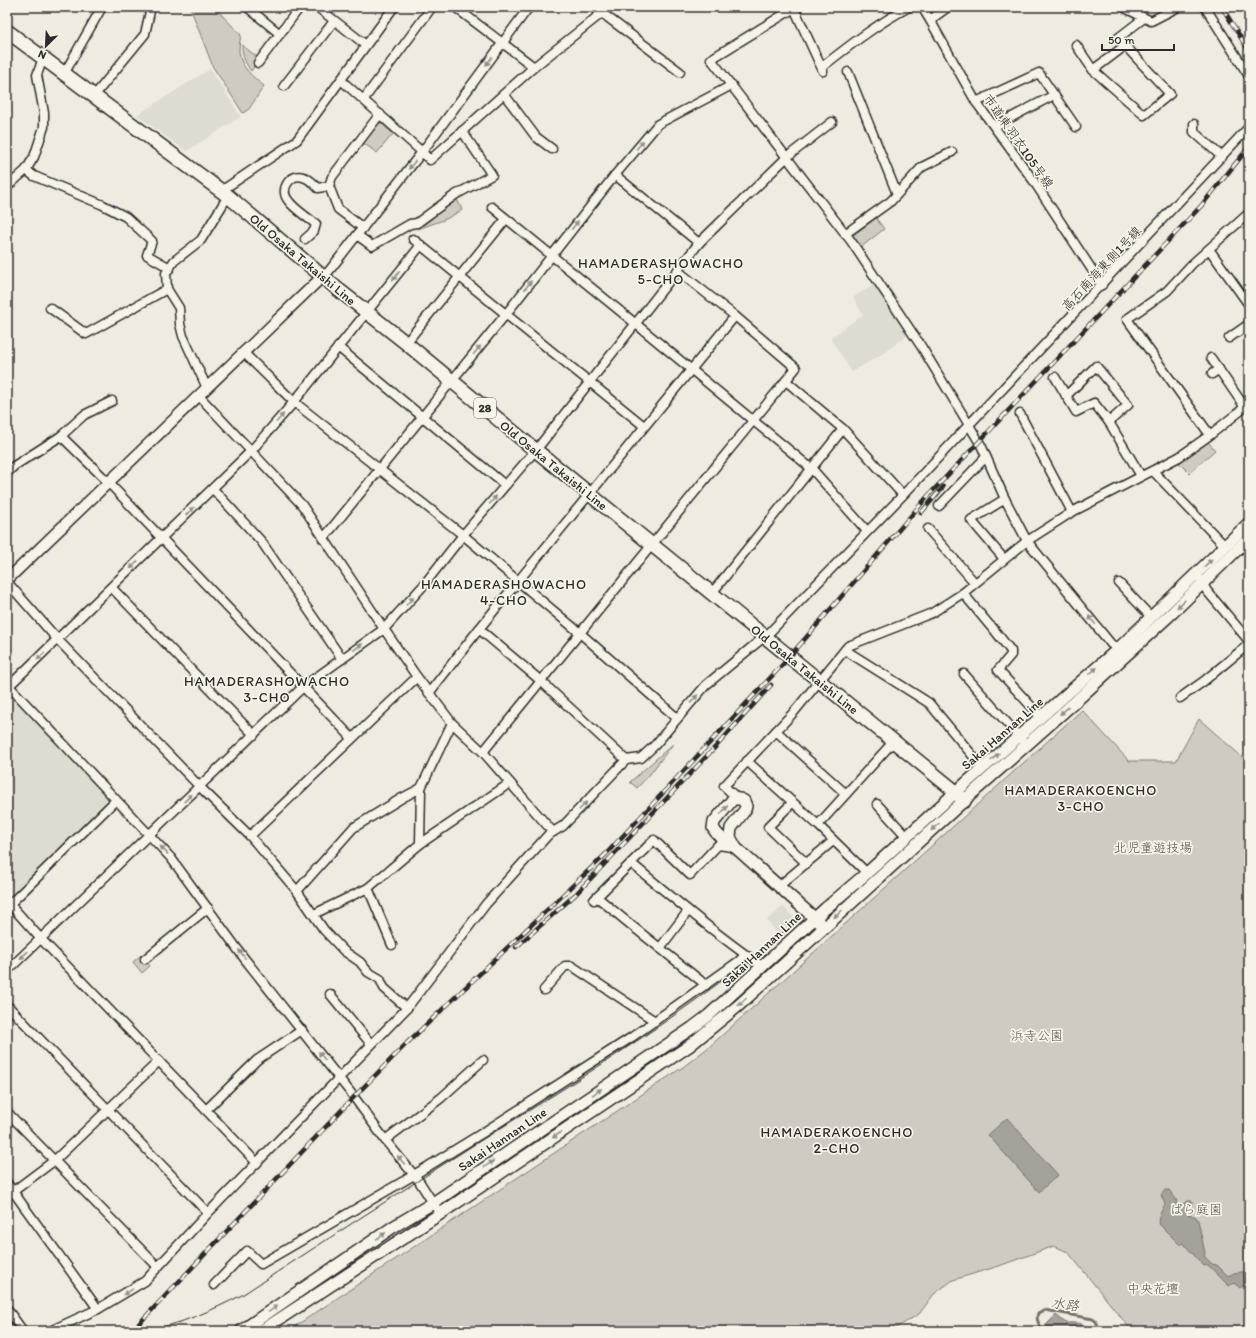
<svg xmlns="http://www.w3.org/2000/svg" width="1256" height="1338" font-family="Itim,'Klee One',sans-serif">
  <rect width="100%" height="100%" fill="#efebe0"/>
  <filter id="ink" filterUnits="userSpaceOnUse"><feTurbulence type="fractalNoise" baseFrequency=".025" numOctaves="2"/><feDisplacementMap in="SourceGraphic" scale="8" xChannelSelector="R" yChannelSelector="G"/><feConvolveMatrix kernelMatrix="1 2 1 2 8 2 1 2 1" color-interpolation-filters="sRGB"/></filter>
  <g filter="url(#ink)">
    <g fill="#dedbd1">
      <path d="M210,69L241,117L186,151L137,115Z"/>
      <path d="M876,284L909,334L882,354L852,372L830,338L863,315L853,297Z"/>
      <path d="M7,688L116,800L7,901Z"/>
      <path d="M783,906L795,919L794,920L796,923L777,940L773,934L776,932L767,920Z"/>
    </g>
    <g fill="#cfcbc2" stroke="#7d7b76">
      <path d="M190,7H216L217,10L241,35C240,40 239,46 239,51C240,67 253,77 264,86L249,109L243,113L213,67Z"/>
      <path d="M242,45L257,57L253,62L256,64L251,71C245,63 242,55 242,45Z"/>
      <path d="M378,123H381L393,134L377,153L362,142Z"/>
      <path d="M457,199L462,210L446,219L418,229Z"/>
      <path d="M876,218L884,229L860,248L851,237Z"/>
      <path d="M1207,441L1215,450L1189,473L1176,460Z"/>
      <path d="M1082,710L1129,761H1176L1199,719L1249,763V1331H1132L1068,1252L1054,1246L999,1266L953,1280L934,1294L919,1314L891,1331H288L683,1067L709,1047Z"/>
      <path d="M673,744L650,774L637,788L630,782Z"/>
      <path d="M141,955L150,966L142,973L133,962Z"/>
    </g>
    <g fill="#a4a29a" stroke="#74726e">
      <path d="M1007,1118L1058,1175L1039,1192L988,1135Z"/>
      <path d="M1165,1190H1169L1176,1199L1177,1205L1179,1206L1188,1201H1192V1203L1187,1210L1186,1213L1196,1217L1198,1220L1205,1253L1204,1256L1212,1264L1217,1265L1228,1276L1234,1273L1249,1271V1282L1240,1288L1234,1283L1229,1286L1208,1265L1204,1266L1183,1243L1180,1245L1158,1223L1159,1216L1165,1204L1161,1195Z"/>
      <path d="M1056,1315L1066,1323C1076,1323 1084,1321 1089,1331H1053L1046,1325Z"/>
    </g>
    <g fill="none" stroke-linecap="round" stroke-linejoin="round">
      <path stroke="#74726e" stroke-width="3" d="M1043,1331C1040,1325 1035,1320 1038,1313L1045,1310L1093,1319C1098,1322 1098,1326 1098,1331"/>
      <g stroke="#2b2b2b" stroke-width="11">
        <g id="minor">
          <path d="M247,7L280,34"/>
          <path d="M317,7L366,45"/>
          <path d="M455,7L534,67"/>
          <path d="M594,7L680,72"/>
          <path d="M796,7L711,59L851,241L921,346L969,425L981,445L1005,499L1027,541L1111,644L1118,649"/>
          <path d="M922,7L930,20L976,102L1033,180L1102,285"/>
          <path d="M1123,7L1151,21L1178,7"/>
          <path d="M1205,7L1249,76"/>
          <path d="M794,8L823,71"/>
          <path d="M930,20L948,7"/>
          <path d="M1076,45L1093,70L1144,115L1170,94L1118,38L1144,18"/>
          <path d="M258,63L300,7"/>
          <path d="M822,67C850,45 877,24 909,7"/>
          <path d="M1093,70L1126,45"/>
          <path d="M848,72L897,194"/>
          <path d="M64,74L102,7"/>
          <path d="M341,80L422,152L430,160L534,67L602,13"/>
          <path d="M284,86L334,21"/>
          <path d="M504,94L536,137L552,149"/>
          <path d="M94,96L145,34L151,7"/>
          <path d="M364,99L432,7"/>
          <path d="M976,102L1039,73L1076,127"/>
          <path d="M1194,124V132L1222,157"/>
          <path d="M995,126L1054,95"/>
          <path d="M26,170L34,176L103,205L126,217L152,241L147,255L170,268"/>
          <path d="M615,175L699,243"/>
          <path d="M7,187L26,170L34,157L44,127V113L37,75L43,58"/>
          <path d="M221,191L297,140L394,7"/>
          <path d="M492,207L636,324L812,469L867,531"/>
          <path d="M363,228L338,209L329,186L332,177L380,114"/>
          <path d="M845,234L891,201L922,167L952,152"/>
          <path d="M357,235L372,246L410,224L417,223L455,195L492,175L462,131"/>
          <path d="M305,239L314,231L316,224C308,218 293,208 288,200C279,189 291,173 303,177C309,178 314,184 318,188L329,186"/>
          <path d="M413,239L644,426"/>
          <path d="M1209,249L1249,305"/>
          <path d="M323,276L329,271L422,152L529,7"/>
          <path d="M50,308L86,334L167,289"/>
          <path d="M1229,338L1249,324"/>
          <path d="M406,343L506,219"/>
          <path d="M338,347L505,485"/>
          <path d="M244,353L294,402L463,535L580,633L677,718"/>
          <path d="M1211,358L1242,403L1244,408"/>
          <path d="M1212,374L1219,369"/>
          <path d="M1055,377L1076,412L1094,403L1109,422L1141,476"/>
          <path d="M786,381L843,429L903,495"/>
          <path d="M207,388L183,336L180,324L179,308L167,289L166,273L174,261L201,240L228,196"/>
          <path d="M199,396L302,505L384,629L417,677L452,723L483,752L553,832"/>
          <path d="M1066,396L1096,366L1128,405L1109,422"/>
          <path d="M1020,414L1072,512"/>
          <path d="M1210,435L1127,319L1167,291L1192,264L1249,213"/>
          <path d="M61,436L108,482L352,738"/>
          <path d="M1153,471L1225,546"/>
          <path d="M7,473L14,466L61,436L84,415L112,401"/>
          <path d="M213,489L261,541L342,659"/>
          <path d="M939,506L985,458"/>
          <path d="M928,529L975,583"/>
          <path d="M323,539L506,314L615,175L658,124L732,85"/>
          <path d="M1004,559L971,520L1005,499"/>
          <path d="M1200,579L1207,591L1249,641"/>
          <path d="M7,582L58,640L200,787L250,836L297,891L324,930L344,951L360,962L368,972L380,979L384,988L407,1008"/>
          <path d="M1119,583L1151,617"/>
          <path d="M112,588L254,735"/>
          <path d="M712,593L843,429"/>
          <path d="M963,593L991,627"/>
          <path d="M992,627L1011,651V655L998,670L1041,717"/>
          <path d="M479,629L541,681L626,760"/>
          <path d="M845,650L929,703L983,768"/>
          <path d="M964,674L1022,740"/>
          <path d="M9,686L171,858L244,958L354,1097L385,1140L419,1181L440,1214"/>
          <path d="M7,688L251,451L294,402L421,245"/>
          <path d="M429,693L479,629L735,316"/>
          <path d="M1180,698L1204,681L1249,644"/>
          <path d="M776,731L846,794"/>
          <path d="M483,752L796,368L735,316L678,271"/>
          <path d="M747,761L818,825L867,873"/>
          <path d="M737,798L724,786L794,712L848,646L932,613L963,593L1027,541L1072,512L1179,457L1210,435L1249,404"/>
          <path d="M792,803L768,827L806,863"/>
          <path d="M877,804L907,837"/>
          <path d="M818,825L893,742"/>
          <path d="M250,836L417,677"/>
          <path d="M420,844L510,783"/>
          <path d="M631,863C674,899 717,935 763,967"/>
          <path d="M779,886L833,841"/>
          <path d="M368,888L392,945"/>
          <path d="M297,891L353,828L402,798L421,788"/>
          <path d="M597,897L631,925L706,985"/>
          <path d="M594,900L654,840L690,875L718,845L732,847"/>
          <path d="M7,901L41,939L257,1163"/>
          <path d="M10,904L116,800"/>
          <path d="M314,914L368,888L420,844L421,788L452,723"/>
          <path d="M660,948L688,911"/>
          <path d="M145,959L208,908"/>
          <path d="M7,971L304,686L384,629L423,586L463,535L540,445L699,243L787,157L832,122"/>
          <path d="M544,990L565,966H572L655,1021"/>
          <path d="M330,994L371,1044"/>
          <path d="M7,1005L208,1213"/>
          <path d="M206,1110L257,1060L302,1030"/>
          <path d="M7,1112L158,1267"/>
          <path d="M385,1140L441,1098L483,1060"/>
          <path d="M7,1183L98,1309"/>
          <path d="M7,1196L55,1160L159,1061"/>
          <path d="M214,1285L247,1251L261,1264L414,1175L484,1132L632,1037L739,961L745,955"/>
          <path d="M7,1309L23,1331"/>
          <path d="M50,1331L98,1309L145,1281L208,1213L407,1008L486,904L548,835L563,826L626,760L641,758L655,745L706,685L770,632L903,495L1249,127"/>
        </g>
      </g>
      <g stroke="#2b2b2b" stroke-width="13">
        <g id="tertiary">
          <path d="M1248,7L1249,8"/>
          <path d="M7,580L323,276"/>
        </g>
      </g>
      <g stroke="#2b2b2b" stroke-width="14">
        <g id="secondary">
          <path d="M736,848L730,837L731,828L745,810L746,806L744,801L740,799H733L714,822L713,828C718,837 727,843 736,848L820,923"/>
          <path d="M241,1331L393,1227L433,1203L692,1028L708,1016L826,908L867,873L956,792L1118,649L1249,523"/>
          <path d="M261,1331L440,1214L689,1046L738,1006L969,796L1076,701L1172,613L1249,538"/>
        </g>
      </g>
      <g stroke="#2b2b2b" stroke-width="16">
        <path id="primary" d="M7,31L228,196L335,287L406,343L528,444L956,792L964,801"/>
      </g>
      <use href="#minor" stroke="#f7f3e8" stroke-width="8"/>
      <use href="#tertiary" stroke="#f7f3e8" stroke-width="10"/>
      <use href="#secondary" stroke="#f7f3e8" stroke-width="11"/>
      <use href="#primary" stroke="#f7f3e8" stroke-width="13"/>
      <path stroke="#2b2b2b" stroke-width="1" d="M146,1331C181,1324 211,1311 242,1295C320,1244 397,1194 475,1144C585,1076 696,1007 794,923"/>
      <g stroke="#2b2b2b" stroke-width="4.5">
        <g id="rail">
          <path d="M1222,7L1249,51"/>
          <path d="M921,513L943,487"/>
          <path d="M516,947L576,894L722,740L771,685"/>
          <path d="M132,1331L354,1097L407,1043L606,854L785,662L928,496L1201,206L1249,147"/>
        </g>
      </g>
      <use href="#rail" stroke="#f7f3e8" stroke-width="3" stroke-dasharray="9" stroke-linecap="butt"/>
    </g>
    <defs><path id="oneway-solid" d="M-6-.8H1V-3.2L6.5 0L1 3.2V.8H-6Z"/></defs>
    <g fill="#918f8a">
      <use href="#oneway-solid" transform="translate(489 61) rotate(126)"/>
      <use href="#oneway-solid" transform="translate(640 145) rotate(-49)"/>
      <use href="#oneway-solid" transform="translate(412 165) rotate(128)"/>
      <use href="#oneway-solid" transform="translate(575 225) rotate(-52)"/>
      <use href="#oneway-solid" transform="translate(396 276) rotate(129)"/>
      <use href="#oneway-solid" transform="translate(528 285) rotate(-52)"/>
      <use href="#oneway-solid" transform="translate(477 350) rotate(-51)"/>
      <use href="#oneway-solid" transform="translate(280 418) rotate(-49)"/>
      <use href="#oneway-solid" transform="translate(493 500) rotate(-50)"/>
      <use href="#oneway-solid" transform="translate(190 511) rotate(-44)"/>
      <use href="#oneway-solid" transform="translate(1208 563) rotate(-44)"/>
      <use href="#oneway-solid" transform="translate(134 565) rotate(135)"/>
      <use href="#oneway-solid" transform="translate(410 601) rotate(-47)"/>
      <use href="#oneway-solid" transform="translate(1181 604) rotate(136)"/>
      <use href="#oneway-solid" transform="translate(1092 620) rotate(-129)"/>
      <use href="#oneway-solid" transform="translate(358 647) rotate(-36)"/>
      <use href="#oneway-solid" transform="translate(41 656) rotate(137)"/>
      <use href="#oneway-solid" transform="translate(1093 671) rotate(-42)"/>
      <use href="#oneway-solid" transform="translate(694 699) rotate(-49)"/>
      <use href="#oneway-solid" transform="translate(1064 711) rotate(139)"/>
      <use href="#oneway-solid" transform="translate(995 757) rotate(-41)"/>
      <use href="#oneway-solid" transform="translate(188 798) rotate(-44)"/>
      <use href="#oneway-solid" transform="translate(583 806) rotate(-46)"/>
      <use href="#oneway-solid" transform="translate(724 810) rotate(-50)"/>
      <use href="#oneway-solid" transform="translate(935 827) rotate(138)"/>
      <use href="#oneway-solid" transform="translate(164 850) rotate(-133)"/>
      <use href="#oneway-solid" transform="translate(838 914) rotate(138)"/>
      <use href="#oneway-solid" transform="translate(242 954) rotate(-127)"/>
      <use href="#oneway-solid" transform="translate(24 955) rotate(136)"/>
      <use href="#oneway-solid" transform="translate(742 1002) rotate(138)"/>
      <use href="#oneway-solid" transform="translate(322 1056) rotate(-128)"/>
      <use href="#oneway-solid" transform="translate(597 1092) rotate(-34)"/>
      <use href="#oneway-solid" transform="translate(557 1135) rotate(147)"/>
      <use href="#oneway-solid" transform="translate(401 1160) rotate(-130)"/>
      <use href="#oneway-solid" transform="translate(489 1164) rotate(-34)"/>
      <use href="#oneway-solid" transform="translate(381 1236) rotate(-34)"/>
      <use href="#oneway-solid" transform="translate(128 1292) rotate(149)"/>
      <use href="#oneway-solid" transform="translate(273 1309) rotate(-34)"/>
    </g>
  </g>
  <g text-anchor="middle" stroke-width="3.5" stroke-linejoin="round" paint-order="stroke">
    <rect fill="#f7f3e8" stroke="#686764" stroke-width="1" x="474" y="398" width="22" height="20" rx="3"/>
    <g font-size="12" font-weight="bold" fill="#2b2b2b">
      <text x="485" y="412">28</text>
    </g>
    <g font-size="13" fill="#2b2b2b" stroke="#f7f3e8">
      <text transform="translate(1019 141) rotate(55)" y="5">市道東羽衣105号線</text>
      <text transform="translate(303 259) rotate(40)" y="5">Old Osaka Takaishi Line</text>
      <text transform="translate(1101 268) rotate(-47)" y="5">高石南海東側1号線</text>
      <text transform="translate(554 465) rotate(39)" y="5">Old Osaka Takaishi Line</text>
      <text transform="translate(805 669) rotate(39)" y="5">Old Osaka Takaishi Line</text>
      <text transform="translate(1002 733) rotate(-41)" y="5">Sakai Hannan Line</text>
      <text transform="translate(761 949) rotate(-43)" y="5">Sakai Hannan Line</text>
      <text transform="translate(502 1139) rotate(-34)" y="5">Sakai Hannan Line</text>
    </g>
    <g font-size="13" fill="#545351" stroke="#f7f3e8">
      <text x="1153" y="852">北児童遊技場</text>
      <text x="1037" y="1040">浜寺公園</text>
      <text x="1196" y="1214">ばら庭園</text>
      <text x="1153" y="1293">中央花壇</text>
    </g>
    <g font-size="14" letter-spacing="1" fill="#2b2b2b" stroke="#f7f3e8">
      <text x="661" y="268">HAMADERASHOWACHO<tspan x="661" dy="16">5-CHO</tspan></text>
      <text x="504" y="589">HAMADERASHOWACHO<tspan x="504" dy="16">4-CHO</tspan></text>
      <text x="267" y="686">HAMADERASHOWACHO<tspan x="267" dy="16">3-CHO</tspan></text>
      <text x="1081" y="795">HAMADERAKOENCHO<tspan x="1081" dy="16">3-CHO</tspan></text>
      <text x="837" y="1137">HAMADERAKOENCHO<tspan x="837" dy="16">2-CHO</tspan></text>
    </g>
    <g font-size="14" font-style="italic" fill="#555552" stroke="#f7f3e8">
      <text transform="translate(1065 1304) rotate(7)" y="5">水路</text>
    </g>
  </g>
  <rect width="1256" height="1338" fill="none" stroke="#f7f3e8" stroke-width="24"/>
  <rect x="12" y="12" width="1232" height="1314" fill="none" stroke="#2b2b2b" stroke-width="1.5" filter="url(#ink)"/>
  <g transform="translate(46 46) rotate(204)" stroke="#f7f3e8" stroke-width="3" paint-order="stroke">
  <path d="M0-3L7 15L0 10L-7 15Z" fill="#2b2b2b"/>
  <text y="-6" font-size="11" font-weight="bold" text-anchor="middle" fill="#2b2b2b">N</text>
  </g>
  <path d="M1102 44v6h72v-6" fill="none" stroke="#2b2b2b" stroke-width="2"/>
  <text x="1108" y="44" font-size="12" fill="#2b2b2b" stroke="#f7f3e8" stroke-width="3" paint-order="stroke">50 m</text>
</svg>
